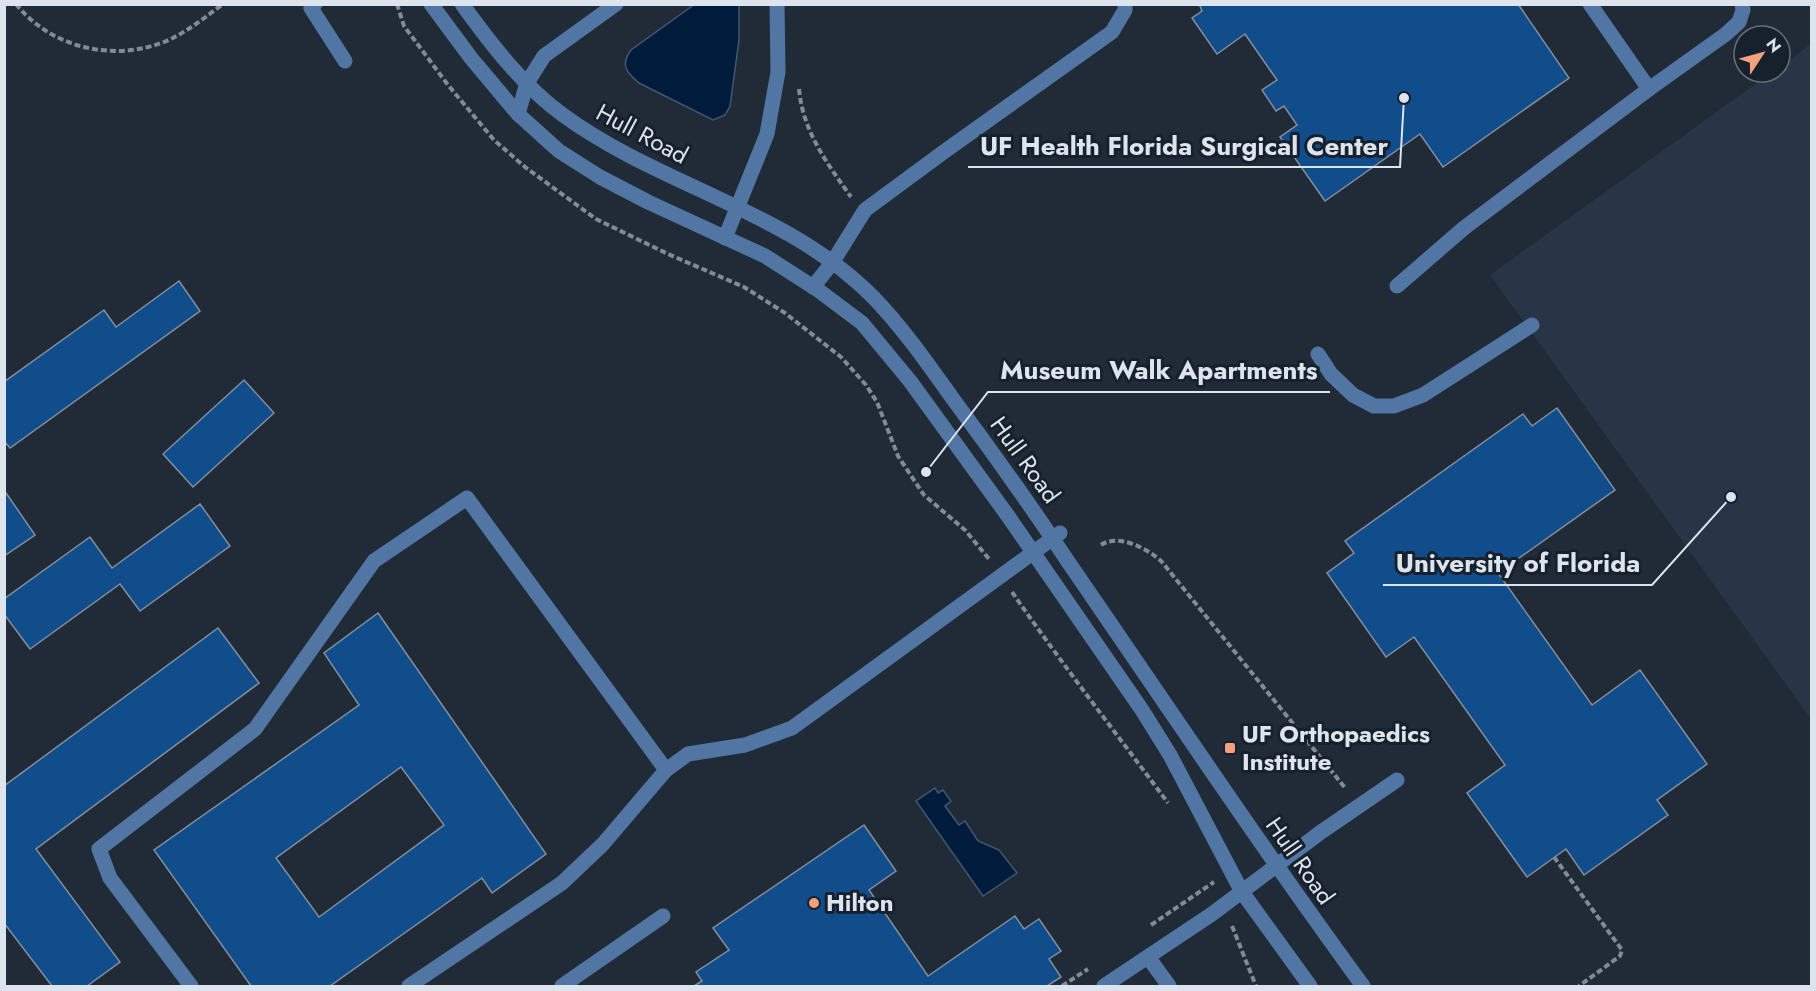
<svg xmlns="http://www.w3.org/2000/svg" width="1816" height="991" font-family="Jost,sans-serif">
  <rect width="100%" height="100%" fill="#212b38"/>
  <path fill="#273546" d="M1811,44V719L1490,275L1772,72H1780V67Z"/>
  <g fill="#001b3b" stroke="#425770" stroke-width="1.5">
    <path d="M695,4L739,5V40L730,106L725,115L713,120L639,83C626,72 620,65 631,50Z"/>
    <path d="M935,788L938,793L943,790L951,801L945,806L959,825L965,821L978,841L999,850L1017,873L983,896L916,801Z"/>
  </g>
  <g fill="#114c8b" stroke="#828f9f" stroke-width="1.5" fill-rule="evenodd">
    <path d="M1518,4L1569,78L1443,167L1420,134L1325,201L1280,137L1297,125L1284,106L1276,111L1262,90L1277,80L1245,34L1217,54L1192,18L1202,11L1199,4Z"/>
    <path d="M179,281L200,311L10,448L4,441V382L104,310L116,327Z"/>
    <path d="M244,380L274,413L193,487L163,454Z"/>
    <path d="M1557,408L1615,490L1498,573L1592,705L1640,670L1707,764L1657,800L1668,815L1584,875L1566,849L1527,877L1467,793L1505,765L1414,637L1386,657L1327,573L1354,553L1345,541L1523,414L1532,426Z"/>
    <path d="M4,490L35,535L4,556Z"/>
    <path d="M200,504L230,546L140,611L120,584L30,649L4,614V599L90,537L112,568Z"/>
    <path d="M378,613L546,854L492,893L482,878L330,986H251L154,850L359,705L324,653ZM401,767L444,825L319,917L276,858Z"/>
    <path d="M218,628L259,683L36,849L120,962L87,986H52L4,923V786Z"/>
    <path d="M864,825L896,871L869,890L928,976L1015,916L1024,929L1039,919L1061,951L1049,959L1061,977L1047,986H694L702,981L696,972L729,950L713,928Z"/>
  </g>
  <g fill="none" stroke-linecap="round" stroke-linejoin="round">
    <g stroke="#818a95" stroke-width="4" stroke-dasharray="6 3" stroke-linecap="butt">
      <path d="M16,4C51,48 113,62 164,42C186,33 204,18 223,4"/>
      <path d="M397,4L404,26L448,85L494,140L525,167L596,219L668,254L744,287L785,313L841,357L866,385L877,402L898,456L924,495L965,530L989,559"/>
      <path d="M799,89C803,132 827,163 851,197"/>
      <path d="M1101,545C1118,533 1149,549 1162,562L1346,789"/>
      <path d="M1012,592C1062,664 1116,733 1168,803"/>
      <path d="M1554,857L1622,950L1620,956L1579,986"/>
      <path d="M1151,925L1214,882"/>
      <path d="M1232,926L1256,986"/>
      <path d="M1062,986L1088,969"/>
    </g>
    <g stroke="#5276a3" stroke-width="15">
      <path d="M315,4L311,8L345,61"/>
      <path d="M431,4L471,58L518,114L559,151L600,177L648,202L765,256L818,290L862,323L910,381L1008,516L1142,710L1170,755L1242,892L1310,986"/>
      <path d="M462,4C491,44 523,86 563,115C660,186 787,210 873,297C903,328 928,364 953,399C994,454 1033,509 1071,566C1168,707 1262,848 1363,986"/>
      <path d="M1649,89L1726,34L1739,22L1743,10L1742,4"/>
      <path d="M518,114L527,83L544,56L616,4"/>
      <path d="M725,238L767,134L778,72L777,4"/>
      <path d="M1397,286L1464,228L1649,89L1590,4"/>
      <path d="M813,287L832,263L865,210L945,151L1112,32L1125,10V4"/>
      <path d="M1318,354L1331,374L1353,395L1374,406H1394L1423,395L1532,325"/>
      <path d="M1148,957L1169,986"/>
      <path d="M191,986L110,878L99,849L255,729L374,561L467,498L666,770"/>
      <path d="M409,986L562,883L603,844L666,770L688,754L745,745L792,728L1060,533"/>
      <path d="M562,986L663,916"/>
      <path d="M1104,986L1212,914L1321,832L1397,780"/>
    </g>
  </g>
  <g fill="#f2a17e" stroke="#17212e" stroke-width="2">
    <rect x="1224" y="742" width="12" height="12" rx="3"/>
    <circle cx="814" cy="903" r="6"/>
  </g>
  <g text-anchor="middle" stroke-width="6" stroke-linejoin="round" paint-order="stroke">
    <g font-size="24" fill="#dde4ed" stroke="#17212e">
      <text transform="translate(642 134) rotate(28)" y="8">Hull Road</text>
      <text transform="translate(1025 460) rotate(54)" y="8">Hull Road</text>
      <text transform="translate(1300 861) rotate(55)" y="8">Hull Road</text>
    </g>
    <g font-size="24" font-weight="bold" fill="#dde4ed" stroke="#17212e" text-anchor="start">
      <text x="1242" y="742">UF Orthopaedics<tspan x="1242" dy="28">Institute</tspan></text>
      <text x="826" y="911">Hilton</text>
    </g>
  </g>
  <path fill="none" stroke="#dde4ed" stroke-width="2" d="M1404 98L1400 167H968M926 472L988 392H1330M1731 497L1652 585H1383"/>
  <g fill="#dde4ed" stroke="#17212e" stroke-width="2">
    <circle cx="1404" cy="98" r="6"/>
    <circle cx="926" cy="472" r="6"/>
    <circle cx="1731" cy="497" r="6"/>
  </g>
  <g font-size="26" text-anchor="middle" font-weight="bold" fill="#dde4ed" stroke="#17212e" stroke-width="6" stroke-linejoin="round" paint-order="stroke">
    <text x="1184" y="155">UF Health Florida Surgical Center</text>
    <text x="1159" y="379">Museum Walk Apartments</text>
    <text x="1518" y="572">University of Florida</text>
  </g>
  <rect width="1816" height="991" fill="none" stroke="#dde4ed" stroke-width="12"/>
  <g transform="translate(1762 54) rotate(54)"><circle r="28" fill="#17212e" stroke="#666f7a" stroke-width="1.5"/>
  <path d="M0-4.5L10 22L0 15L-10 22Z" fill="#f2a17e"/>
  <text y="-9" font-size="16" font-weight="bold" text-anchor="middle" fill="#dde4ed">N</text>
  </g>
</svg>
